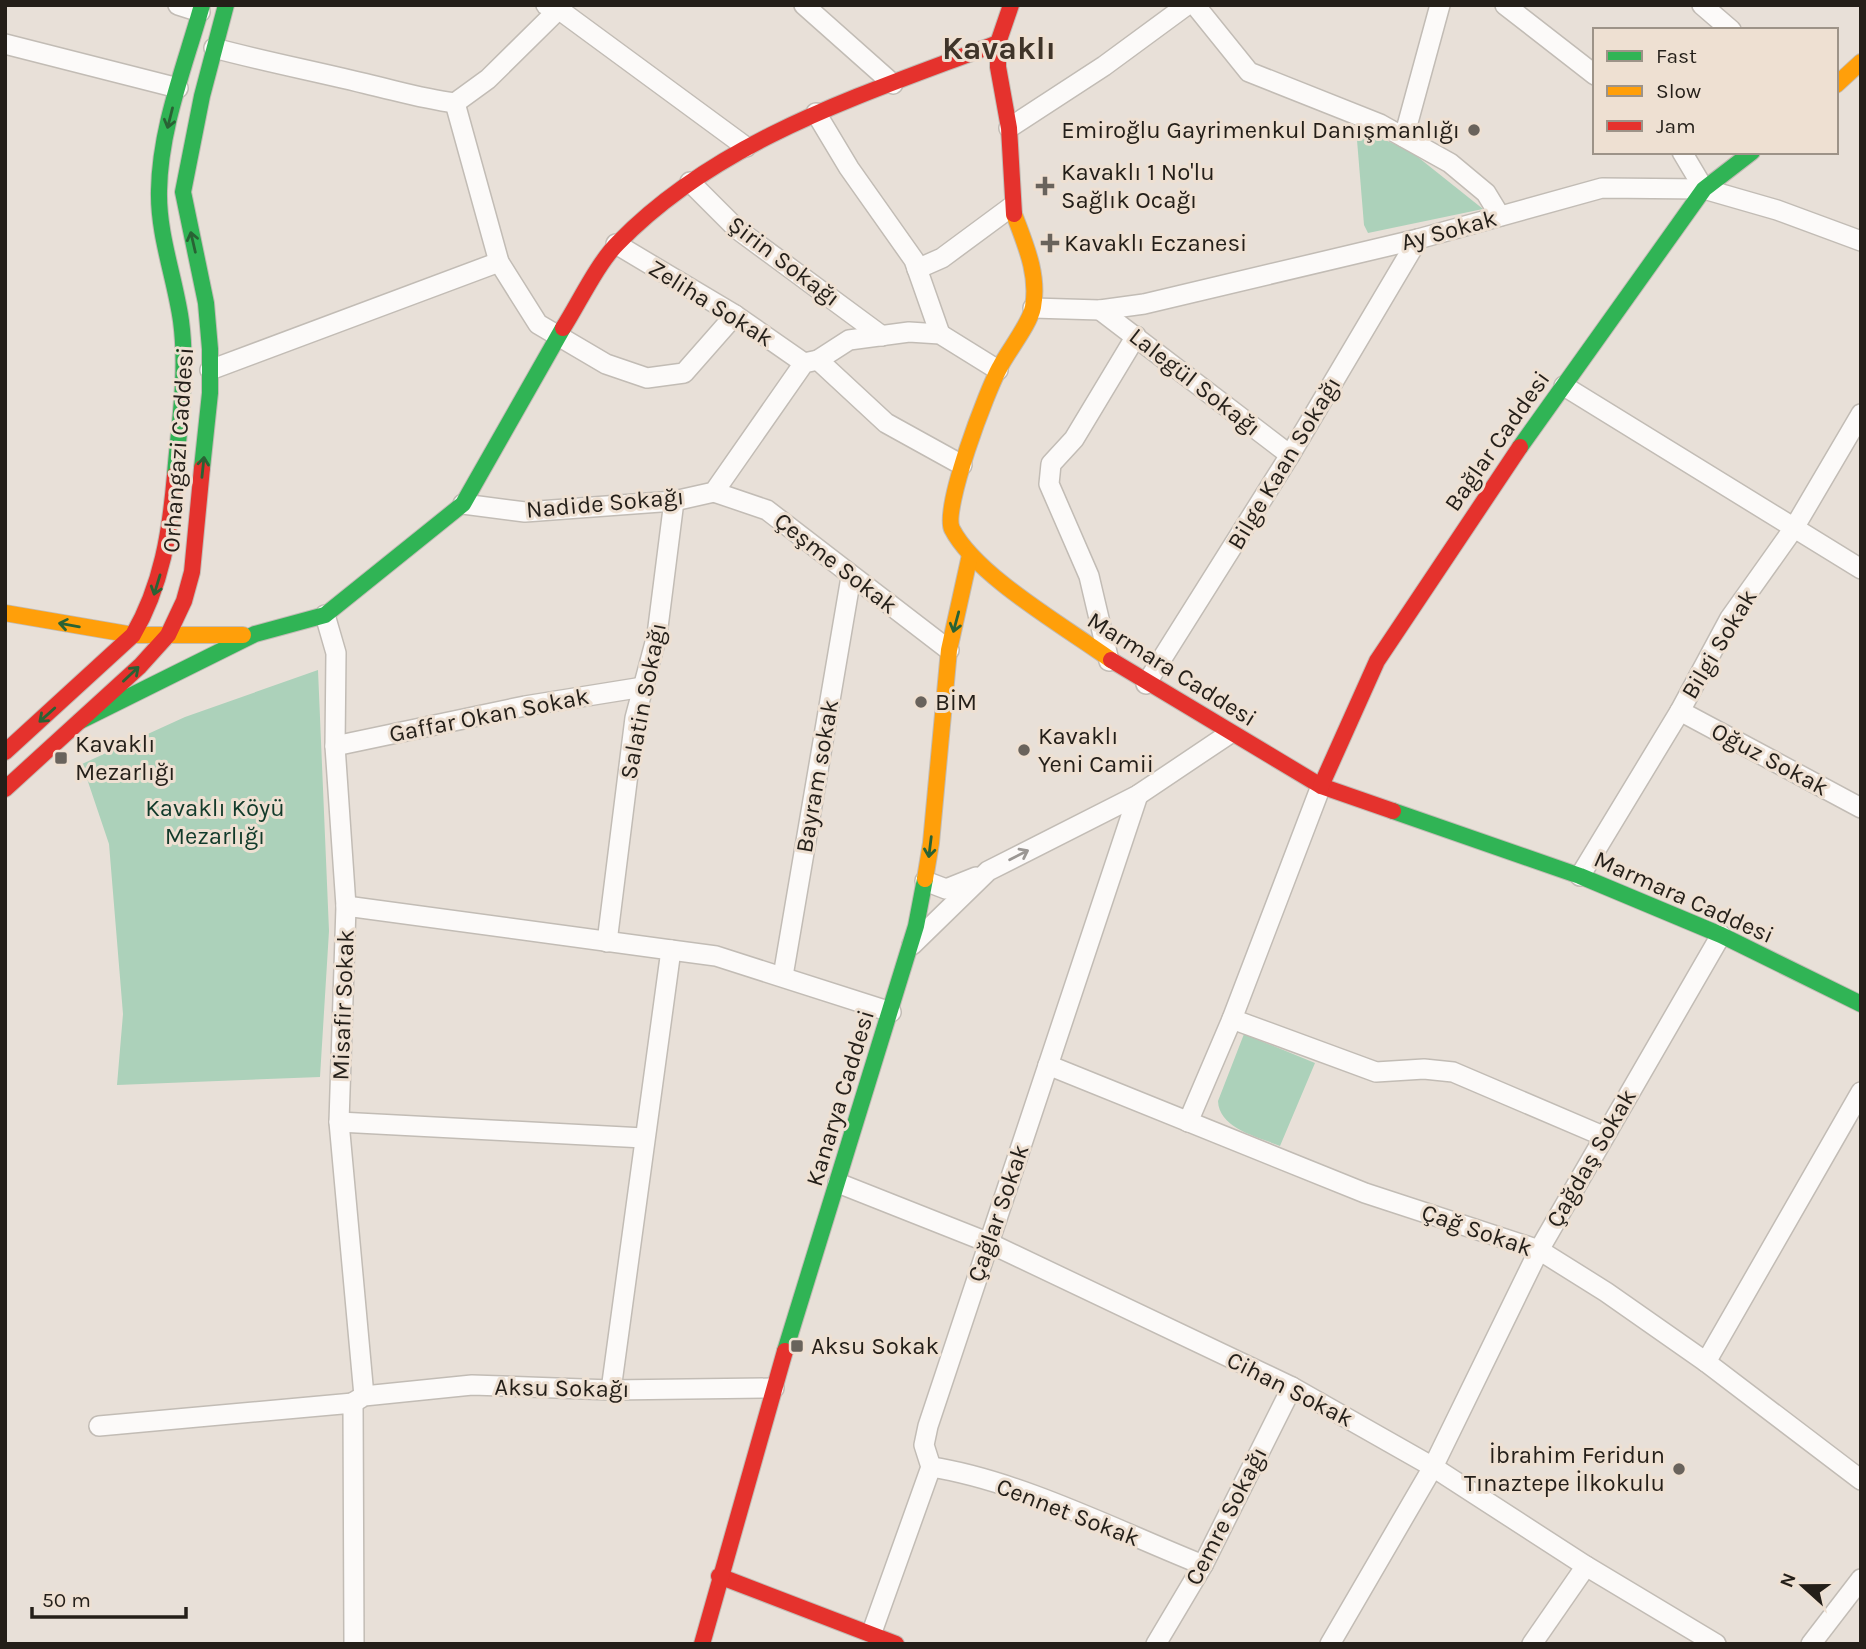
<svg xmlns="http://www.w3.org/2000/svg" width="1866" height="1649" font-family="Karla,sans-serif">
  <rect width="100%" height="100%" fill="#e8e0d8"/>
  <g fill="#acd1ba">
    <path d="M1356,128L1409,150L1483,209L1368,233L1364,225Z"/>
    <path d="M318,670L329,931L320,1077L117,1085L123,1014L109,844L82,764L185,717Z"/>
    <path d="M1244,1034L1315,1063L1280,1146C1259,1137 1219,1129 1218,1101Z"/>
  </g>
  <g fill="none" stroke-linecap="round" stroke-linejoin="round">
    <g stroke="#c2bcb5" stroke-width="22">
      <g id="street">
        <path d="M178,5L200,12"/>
        <path d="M546,5L561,11L746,147"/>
        <path d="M804,5L893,84"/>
        <path d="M1195,5L1249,72L1380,124L1450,163L1486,193L1500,216"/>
        <path d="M1505,5L1595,75"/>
        <path d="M1702,5L1731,30"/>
        <path d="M5,44L178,88"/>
        <path d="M214,48C266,62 319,72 371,85C401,92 424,99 455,103L488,79L563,5"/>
        <path d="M455,103L499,262L538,324L606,364L647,378L684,373L735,315"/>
        <path d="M816,113L849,168L914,260L940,334"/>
        <path d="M1009,128L1104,66L1187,5"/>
        <path d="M1404,137L1440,5"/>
        <path d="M1682,152L1704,189"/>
        <path d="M690,182L737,229L882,336"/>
        <path d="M616,244L735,315L804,363"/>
        <path d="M917,269L942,258L1011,207"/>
        <path d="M1033,308L1100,310L1144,304L1418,239L1602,188L1704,189L1777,210L1861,241"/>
        <path d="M1100,310L1290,455"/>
        <path d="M818,360L886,423L962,465"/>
        <path d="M210,370L499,262"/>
        <path d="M1564,386L1861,569"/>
        <path d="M714,492L767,510L949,650"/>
        <path d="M463,504L525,512L674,501L714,492L804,363L818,360L849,340L909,332L940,334L998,370"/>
        <path d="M325,615L336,653L335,746L346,906L339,1122L364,1396"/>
        <path d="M1109,661L1089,576L1049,484L1051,464L1074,439L1136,336"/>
        <path d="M1146,684L1290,455L1418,239"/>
        <path d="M1680,711L1861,808"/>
        <path d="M335,746L525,706L643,687"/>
        <path d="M1580,876L1680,711L1730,618L1794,528L1861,414"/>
        <path d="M925,881L946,889L976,877"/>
        <path d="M346,906L671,950L611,1390"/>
        <path d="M607,942L635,718L657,635L674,501"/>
        <path d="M912,945L988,871L1138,795L1229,734"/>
        <path d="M671,950L716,956L891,1012"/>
        <path d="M783,976L851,577"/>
        <path d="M1232,1019L1376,1072L1424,1069L1453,1072L1603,1136"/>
        <path d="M1048,1065L1365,1193L1539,1250L1606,1292L1706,1362L1861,1480"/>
        <path d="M339,1122L644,1138"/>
        <path d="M1188,1122L1232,1019L1321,786"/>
        <path d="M838,1183L987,1242L1292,1387L1433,1467L1586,1566L1716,1644"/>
        <path d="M1706,1362L1861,1092"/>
        <path d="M354,1402L364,1396L472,1385L611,1390L774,1388"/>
        <path d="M99,1426L353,1403L354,1644"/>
        <path d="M931,1467C1018,1480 1120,1532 1203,1565"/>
        <path d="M872,1632L931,1467L924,1445L928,1426L1138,795"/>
        <path d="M1156,1644L1203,1565L1292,1387"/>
        <path d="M1330,1644L1433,1467L1539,1250L1721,935"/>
        <path d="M1532,1644L1586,1566"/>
        <path d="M1811,1644L1861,1579"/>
      </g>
    </g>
    <g stroke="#c2bcb5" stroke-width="18">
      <g id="fast">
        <path d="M1520,447L1704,189L1752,152"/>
        <path d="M202,468L210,393V349L206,303L183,192L202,96L226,5"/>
        <path d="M175,475C179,424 188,373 181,321C175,278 158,235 159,191C160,127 185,66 202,5"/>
        <path d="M80,721L255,634L325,615L463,504L563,328"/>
        <path d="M1393,811L1580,876L1721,935L1861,1004"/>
        <path d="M785,1351L916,926L925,879"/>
      </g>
    </g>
    <g stroke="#c2bcb5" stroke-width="18">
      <g id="slow">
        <path d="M1836,85L1861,62"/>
        <path d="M1014,214C1025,244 1039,274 1033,307C1030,324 1008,351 1000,367C987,390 942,509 952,529C976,576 1067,628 1111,660"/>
        <path d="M5,613L133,635H243"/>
        <path d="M925,879L931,843L949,650L970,555"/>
      </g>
    </g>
    <g stroke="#c2bcb5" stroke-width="18">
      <g id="jam">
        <path d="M1011,5L998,43V67L1009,128L1014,214"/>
        <path d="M563,328C579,303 597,264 618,243C720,138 865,94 998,43"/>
        <path d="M1111,660L1321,786L1393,811"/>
        <path d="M5,752L133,635C162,585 170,532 175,475"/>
        <path d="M1321,786L1377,661L1520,447"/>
        <path d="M5,789L140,666L168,635L184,601L192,572L202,468"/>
        <path d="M719,1576L896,1644"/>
        <path d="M702,1644L785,1351"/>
      </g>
    </g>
    <use href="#street" stroke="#fcfaf9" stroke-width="19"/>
    <use href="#fast" stroke="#30b455" stroke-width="16"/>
    <use href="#slow" stroke="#ff9f0a" stroke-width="16"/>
    <use href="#jam" stroke="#e5322d" stroke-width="16"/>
  </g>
  <defs><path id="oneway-shaft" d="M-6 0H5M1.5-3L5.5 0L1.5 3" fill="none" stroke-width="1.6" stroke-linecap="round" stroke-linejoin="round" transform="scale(1.75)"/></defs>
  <g stroke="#296234">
    <use href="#oneway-shaft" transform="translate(170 118) rotate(104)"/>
    <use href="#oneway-shaft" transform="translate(193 242) rotate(-103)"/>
    <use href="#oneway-shaft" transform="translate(203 467) rotate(-84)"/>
    <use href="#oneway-shaft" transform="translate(157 585) rotate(107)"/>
    <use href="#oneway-shaft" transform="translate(956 622) rotate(105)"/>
    <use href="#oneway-shaft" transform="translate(69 625) rotate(-170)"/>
    <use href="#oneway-shaft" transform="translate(131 674) rotate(-43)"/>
    <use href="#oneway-shaft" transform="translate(47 715) rotate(138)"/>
    <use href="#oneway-shaft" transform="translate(930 847) rotate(97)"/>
  </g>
  <use stroke="#9b9794" href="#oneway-shaft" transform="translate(1019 855) rotate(-27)"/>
  <g fill="#69635c" stroke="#eee0d2" stroke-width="2.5">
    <circle cx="1474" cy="130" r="7"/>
    <path d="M1041.5 175.5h7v7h7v7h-7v7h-7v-7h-7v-7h7z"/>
    <path d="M1046.5 232.5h7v7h7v7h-7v7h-7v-7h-7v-7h7z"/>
    <circle cx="921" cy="702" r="7"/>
    <circle cx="1024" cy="750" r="7"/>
    <rect x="54" y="751" width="14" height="14" rx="3.5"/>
    <rect x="790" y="1339" width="14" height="14" rx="3.5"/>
    <circle cx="1679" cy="1469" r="7"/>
  </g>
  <g text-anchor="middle" stroke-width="6" stroke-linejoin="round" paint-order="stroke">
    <g font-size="24" fill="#241f19" stroke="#eee0d2" text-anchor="start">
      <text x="1460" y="138" text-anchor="end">Emiroğlu Gayrimenkul Danışmanlığı</text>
      <text x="1061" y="180">Kavaklı 1 No'lu<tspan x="1061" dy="28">Sağlık Ocağı</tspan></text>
      <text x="1064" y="251">Kavaklı Eczanesi</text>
      <text x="935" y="710">BİM</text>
      <text x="1038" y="744">Kavaklı<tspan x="1038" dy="28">Yeni Camii</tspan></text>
      <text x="75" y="752">Kavaklı<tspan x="75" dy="28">Mezarlığı</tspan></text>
      <text x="811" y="1354">Aksu Sokak</text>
      <text x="1665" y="1463" text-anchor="end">İbrahim Feridun<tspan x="1665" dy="28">Tınaztepe İlkokulu</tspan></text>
    </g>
    <g font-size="24" fill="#241f19" stroke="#eee0d2">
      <text transform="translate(1449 230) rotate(-15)" y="8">Ay Sokak</text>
      <text transform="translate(784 261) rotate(37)" y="8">Şirin Sokağı</text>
      <text transform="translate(711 303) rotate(32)" y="8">Zeliha Sokak</text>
      <text transform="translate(1195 382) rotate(38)" y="8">Lalegül Sokağı</text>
      <text transform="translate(1497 441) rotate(-55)" y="8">Bağlar Caddesi</text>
      <text transform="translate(178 450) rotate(-86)" y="8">Orhangazi Caddesi</text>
      <text transform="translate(1284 463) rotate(-59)" y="8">Bilge Kaan Sokağı</text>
      <text transform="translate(605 503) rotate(-5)" y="8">Nadide Sokağı</text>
      <text transform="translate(836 563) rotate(38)" y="8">Çeşme Sokak</text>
      <text transform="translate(1719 644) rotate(-59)" y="8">Bilgi Sokak</text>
      <text transform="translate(1172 669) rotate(32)" y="8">Marmara Caddesi</text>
      <text transform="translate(643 701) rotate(-79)" y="8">Salatin Sokağı</text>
      <text transform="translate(489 715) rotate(-11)" y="8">Gaffar Okan Sokak</text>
      <text transform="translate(1770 759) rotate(28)" y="8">Oğuz Sokak</text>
      <text transform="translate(817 776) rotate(-80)" y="8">Bayram sokak</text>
      <text transform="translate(1684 897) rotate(24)" y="8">Marmara Caddesi</text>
      <text transform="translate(343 1005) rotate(-88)" y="8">Misafir Sokak</text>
      <text transform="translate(840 1098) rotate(-73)" y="8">Kanarya Caddesi</text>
      <text transform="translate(1591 1158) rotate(-60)" y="8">Çağdaş Sokak</text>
      <text transform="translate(998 1213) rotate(-71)" y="8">Çağlar Sokak</text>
      <text transform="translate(1477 1230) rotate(19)" y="8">Çağ Sokak</text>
      <text transform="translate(562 1388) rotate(1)" y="8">Aksu Sokağı</text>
      <text transform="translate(1290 1389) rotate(27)" y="8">Cihan Sokak</text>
      <text transform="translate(1068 1512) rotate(21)" y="8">Cennet Sokak</text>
      <text transform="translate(1226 1516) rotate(-63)" y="8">Cemre Sokağı</text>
    </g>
    <g font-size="24" fill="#113a2a" stroke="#eee0d2">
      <text x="215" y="816">Kavaklı Köyü<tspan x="215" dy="28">Mezarlığı</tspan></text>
    </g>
    <g font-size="32" font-weight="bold" fill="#3f3429" stroke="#eee0d2">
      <text x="999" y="59">Kavaklı</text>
    </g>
  </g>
  <rect width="1866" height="1649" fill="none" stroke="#241f19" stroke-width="14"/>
  <rect x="1593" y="28" width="245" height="126" fill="#eee0d2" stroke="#9d9388" stroke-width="2"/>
  <rect x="1607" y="51" width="35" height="10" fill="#30b455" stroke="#9d9388" stroke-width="2"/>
  <text x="1656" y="63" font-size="21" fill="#241f19">Fast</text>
  <rect x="1607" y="86" width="35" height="10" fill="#ff9f0a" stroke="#9d9388" stroke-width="2"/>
  <text x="1656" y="98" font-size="21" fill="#241f19">Slow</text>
  <rect x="1607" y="121" width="35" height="10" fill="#e5322d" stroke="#9d9388" stroke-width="2"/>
  <text x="1656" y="133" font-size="21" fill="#241f19">Jam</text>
  <g transform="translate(1803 1586) rotate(291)" stroke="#eee0d2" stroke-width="5" paint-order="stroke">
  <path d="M0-5L12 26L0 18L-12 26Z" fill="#241f19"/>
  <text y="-10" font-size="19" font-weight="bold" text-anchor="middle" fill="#241f19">N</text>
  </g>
  <path d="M32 1607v10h154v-10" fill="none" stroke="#241f19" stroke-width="3.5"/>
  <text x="42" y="1607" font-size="21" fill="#241f19" stroke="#eee0d2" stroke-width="5" paint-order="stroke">50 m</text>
</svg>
